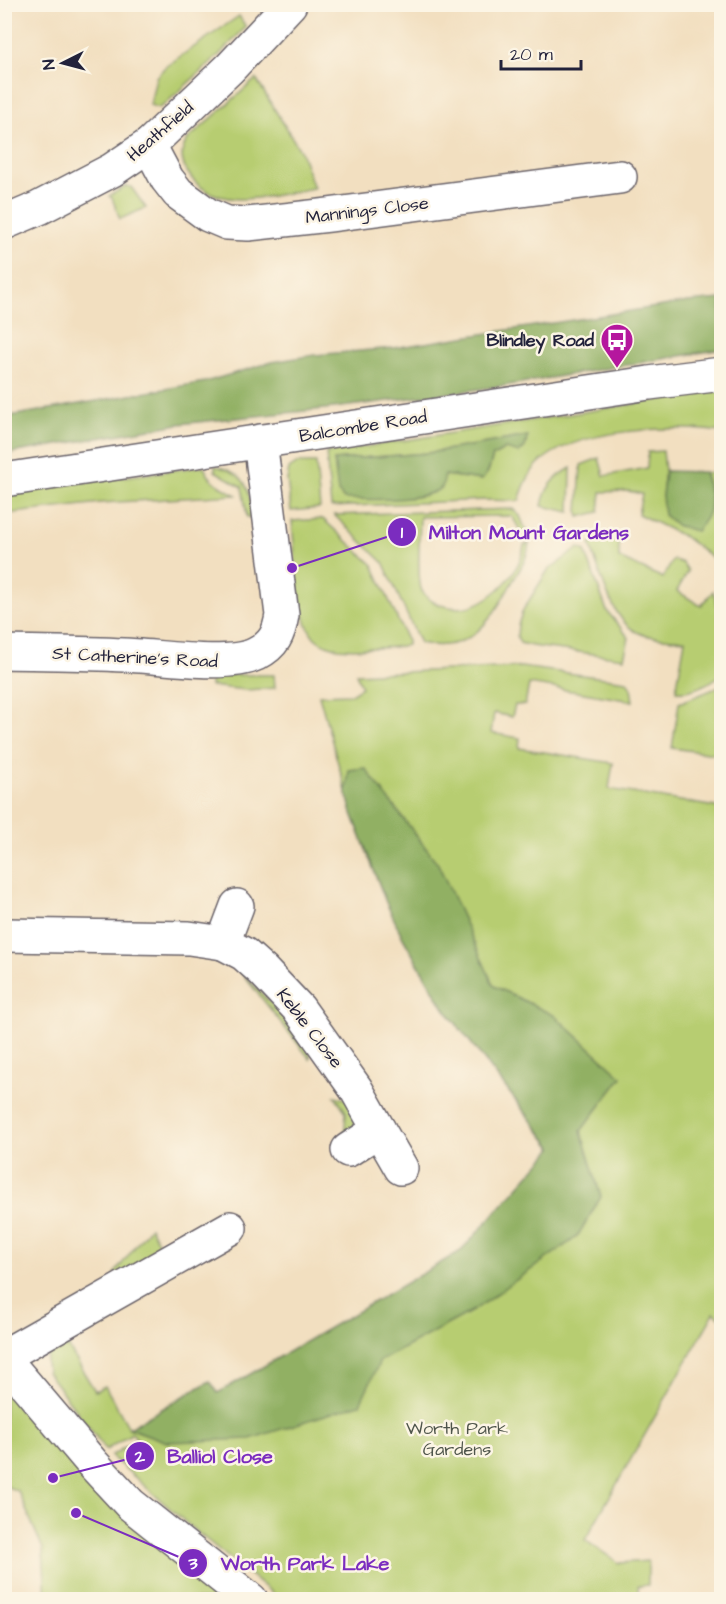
<svg xmlns="http://www.w3.org/2000/svg" width="726" height="1604" font-family="'Architects Daughter',sans-serif">
  <rect width="100%" height="100%" fill="#fcf5e5"/>
  <filter id="ink" filterUnits="userSpaceOnUse"><feTurbulence type="fractalNoise" baseFrequency=".0167" numOctaves="2"/><feDisplacementMap in="SourceGraphic" scale="12" xChannelSelector="R" yChannelSelector="G"/><feConvolveMatrix kernelMatrix="1 2 1 2 8 2 1 2 1" color-interpolation-filters="sRGB"/></filter>
  <filter id="wash" filterUnits="userSpaceOnUse"><feTurbulence type="fractalNoise" baseFrequency=".008" numOctaves="4" result="noise"/><feDisplacementMap in="SourceGraphic" scale="24" xChannelSelector="R" yChannelSelector="G"/><feGaussianBlur stdDeviation="1.35" result="paint"/><feColorMatrix in="noise" values="0 0 0 0 0 0 0 0 0 0 0 0 0 0 0 0 0 1.4 0 .05"/><feComposite in="paint" operator="in"/></filter>
  <g filter="url(#wash)">
    <rect width="100%" height="100%" fill="#f2dfc0"/>
    <g fill="#b7cd71" stroke="#6c7856" stroke-width="1.5" fill-rule="evenodd">
      <path d="M239,16L246,27L218,56L164,105L159,108L150,105L156,77L165,67Z"/>
      <path d="M256,79L301,152L314,188C273,195 215,215 188,173C180,161 180,150 188,139Z"/>
      <path d="M126,186L131,187L146,208L120,219L112,198L109,196Z"/>
      <path d="M721,390V432C674,424 573,429 538,464C528,474 523,488 519,501L485,500L331,507L326,453ZM528,436L493,456L488,472L482,480L444,475L434,492L400,498L344,499L334,460L428,453Z"/>
      <path d="M663,451L665,471L662,496L711,494L704,472L721,475V561L714,559L685,537L638,514L642,494L628,491L601,492L599,512L579,517L578,512L581,465L599,458L604,476L647,468L648,452Z"/>
      <path d="M298,463H316L320,508L291,511L287,480L289,469Z"/>
      <path d="M204,466C209,482 222,487 236,495L101,503L5,514L4,493Z"/>
      <path d="M215,466C247,473 249,488 253,517H247L242,487L215,471Z"/>
      <path d="M571,468L570,512L542,506C545,487 555,477 571,468Z"/>
      <path d="M513,509L520,516L526,531L522,534L512,516L420,517C420,531 416,580 422,591C427,599 435,604 444,606C453,608 463,609 472,606C496,597 521,571 524,545L529,543C528,559 518,572 510,586C489,623 469,655 420,643L383,562L334,515Z"/>
      <path d="M323,519L373,565L407,640V645C395,648 382,648 370,648C352,649 330,651 316,639C296,621 295,549 292,521Z"/>
      <path d="M619,540V558L663,578L673,560L683,563L688,571L677,591L701,606L713,591C721,612 722,652 721,675C709,684 691,693 676,691L685,640C671,638 652,639 639,633C612,623 599,569 590,544L597,541Z"/>
      <path d="M579,548L585,551L607,611L629,638L624,658L532,646L520,643L517,636L518,625L523,610L548,570Z"/>
      <path d="M521,667L627,681L631,688L633,701L529,684L525,705H515L512,717L494,713L491,733L520,738L519,748L613,763L609,789L721,808V1318L714,1313L585,1540L619,1563L648,1561V1585L638,1586L639,1599H280L192,1528L111,1456L137,1439L132,1433L106,1450L47,1372L46,1362L48,1353L66,1343L95,1391L105,1386L129,1428L210,1381L218,1393L461,1251L553,1149L444,1008L403,938L386,902L352,813L319,695L351,694L362,687L356,674Z"/>
      <path d="M210,675H274L275,688L246,690L210,686Z"/>
      <path d="M721,686V755L672,748L679,703Z"/>
      <path d="M236,966L311,1045L310,1059Z"/>
      <path d="M335,1096L350,1100C360,1122 357,1124 344,1142L346,1112Z"/>
      <path d="M150,1227L160,1246V1251L118,1279L115,1273Z"/>
      <path d="M4,1387L56,1441L230,1599H46L43,1549L18,1491L5,1486Z"/>
    </g>
    <g fill="#91b063" stroke="#5a694f" stroke-width="1.5">
      <path d="M721,299V349L503,386L334,408L179,424L5,454V417L205,382L272,362L315,355L393,348L688,302Z"/>
      <path d="M528,436L525,447L519,453L506,449L493,456L488,472L482,480L445,475L442,488C418,503 372,499 344,499L338,492L334,460L428,453Z"/>
      <path d="M665,471L704,472C712,498 716,510 696,531L678,526L664,515L662,496Z"/>
      <path d="M365,768L438,864L494,986L555,1016L622,1077L581,1131L601,1197L577,1237L474,1310L380,1361L360,1404L250,1439L167,1442L129,1428L210,1381L218,1393L461,1251L553,1148L444,1008L403,938L386,902L352,813L346,791L349,770Z"/>
    </g>
  </g>
  <g filter="url(#ink)">
    <g fill="none" stroke-linecap="round" stroke-linejoin="round">
      <g stroke="#6b646a" stroke-width="36">
        <g id="minor">
          <path d="M149,145L167,179L178,193L208,215L227,223L248,224L329,215L620,177"/>
          <path d="M4,223L39,208L112,170L149,145L230,68L290,4"/>
          <path d="M4,652C44,653 84,653 124,655C157,656 228,668 256,654C274,645 279,634 282,615L260,441"/>
          <path d="M4,935L189,938L223,943L237,906"/>
          <path d="M223,943L244,954L263,971L299,1009L356,1089L379,1130"/>
          <path d="M348,1150L379,1130L401,1168"/>
          <path d="M4,1356L230,1228"/>
          <path d="M4,1359L93,1464L130,1504L251,1600"/>
        </g>
      </g>
      <g stroke="#6b646a" stroke-width="36">
        <path id="major" d="M4,480L649,383L722,374"/>
      </g>
      <use href="#minor" stroke="#fff" stroke-width="33"/>
      <use href="#major" stroke="#fff" stroke-width="33"/>
    </g>
  </g>
  <defs>
    <g id="bus-pin" transform="scale(1.725)"><path d="M0 17L-7.5 6A9.5 9.5 0 1 1 7.5 6Z" fill="#b5179e" stroke="#fcf5e5"/><path d="M-5-6H5V4H4V6H2V4H-2V6H-4V4H-5ZM-3.5-4V0h7V-4ZM-3.5 1.2v1.5H-2V1.2ZM2 1.2v1.5H3.5V1.2Z" fill="#fff"/></g>
  </defs>
  <g fill-rule="evenodd">
    <use href="#bus-pin" x="617" y="340"/>
  </g>
  <g text-anchor="middle" stroke-width="5" stroke-linejoin="round" paint-order="stroke">
    <g font-size="18" fill="#22223b" stroke="#fcf5e5">
      <text transform="translate(160 131) rotate(-41)" y="6">Heathfield</text>
      <text transform="translate(367 210) rotate(-7)" y="6">Mannings Close</text>
      <text transform="translate(363 426) rotate(-9)" y="6">Balcombe Road</text>
      <text transform="translate(135 657) rotate(3)" y="6">St Catherine's Road</text>
      <text transform="translate(310 1028) rotate(52)" y="6">Keble Close</text>
    </g>
    <g font-size="18" font-weight="bold" fill="#22223b" stroke="#fcf5e5" text-anchor="end">
      <text x="594" y="346">Blindley Road</text>
    </g>
    <g font-size="18" fill="#4f554b" stroke="#fcf5e5">
      <text x="457" y="1434">Worth Park<tspan x="457" dy="21">Gardens</tspan></text>
    </g>
  </g>
  <path fill="none" stroke="#7b2cbf" stroke-width="2" d="M292 568L402 532M53 1478L140 1456M76 1513L193 1563"/>
  <g fill="#7b2cbf" stroke="#fcf5e5" stroke-width="2">
    <circle cx="292" cy="568" r="6"/>
    <circle cx="53" cy="1478" r="6"/>
    <circle cx="76" cy="1513" r="6"/>
    <circle cx="402" cy="532" r="15"/>
    <circle cx="140" cy="1456" r="15"/>
    <circle cx="193" cy="1563" r="15"/>
  </g>
  <g font-size="18" text-anchor="middle" font-weight="bold" fill="#fff">
    <text x="402" y="538">1</text>
    <text x="140" y="1462">2</text>
    <text x="193" y="1569">3</text>
  </g>
  <g font-size="20" text-anchor="middle" font-weight="bold" fill="#7b2cbf" stroke="#fcf5e5" stroke-width="5" stroke-linejoin="round" paint-order="stroke">
    <text x="529" y="539">Milton Mount Gardens</text>
    <text x="220" y="1463">Balliol Close</text>
    <text x="305" y="1570">Worth Park Lake</text>
  </g>
  <rect width="726" height="1604" fill="none" stroke="#fcf5e5" stroke-width="24"/>
  <g transform="translate(63 63) rotate(264)" stroke="#fcf5e5" stroke-width="4.5" paint-order="stroke">
  <path d="M0-4.5L10 22L0 15L-10 22Z" fill="#22223b"/>
  <text y="-9" font-size="16" font-weight="bold" text-anchor="middle" fill="#22223b">N</text>
  </g>
  <path d="M501 60v9h80v-9" fill="none" stroke="#22223b" stroke-width="3"/>
  <text x="510" y="60" font-size="18" fill="#22223b" stroke="#fcf5e5" stroke-width="4.5" paint-order="stroke">20 m</text>
</svg>
